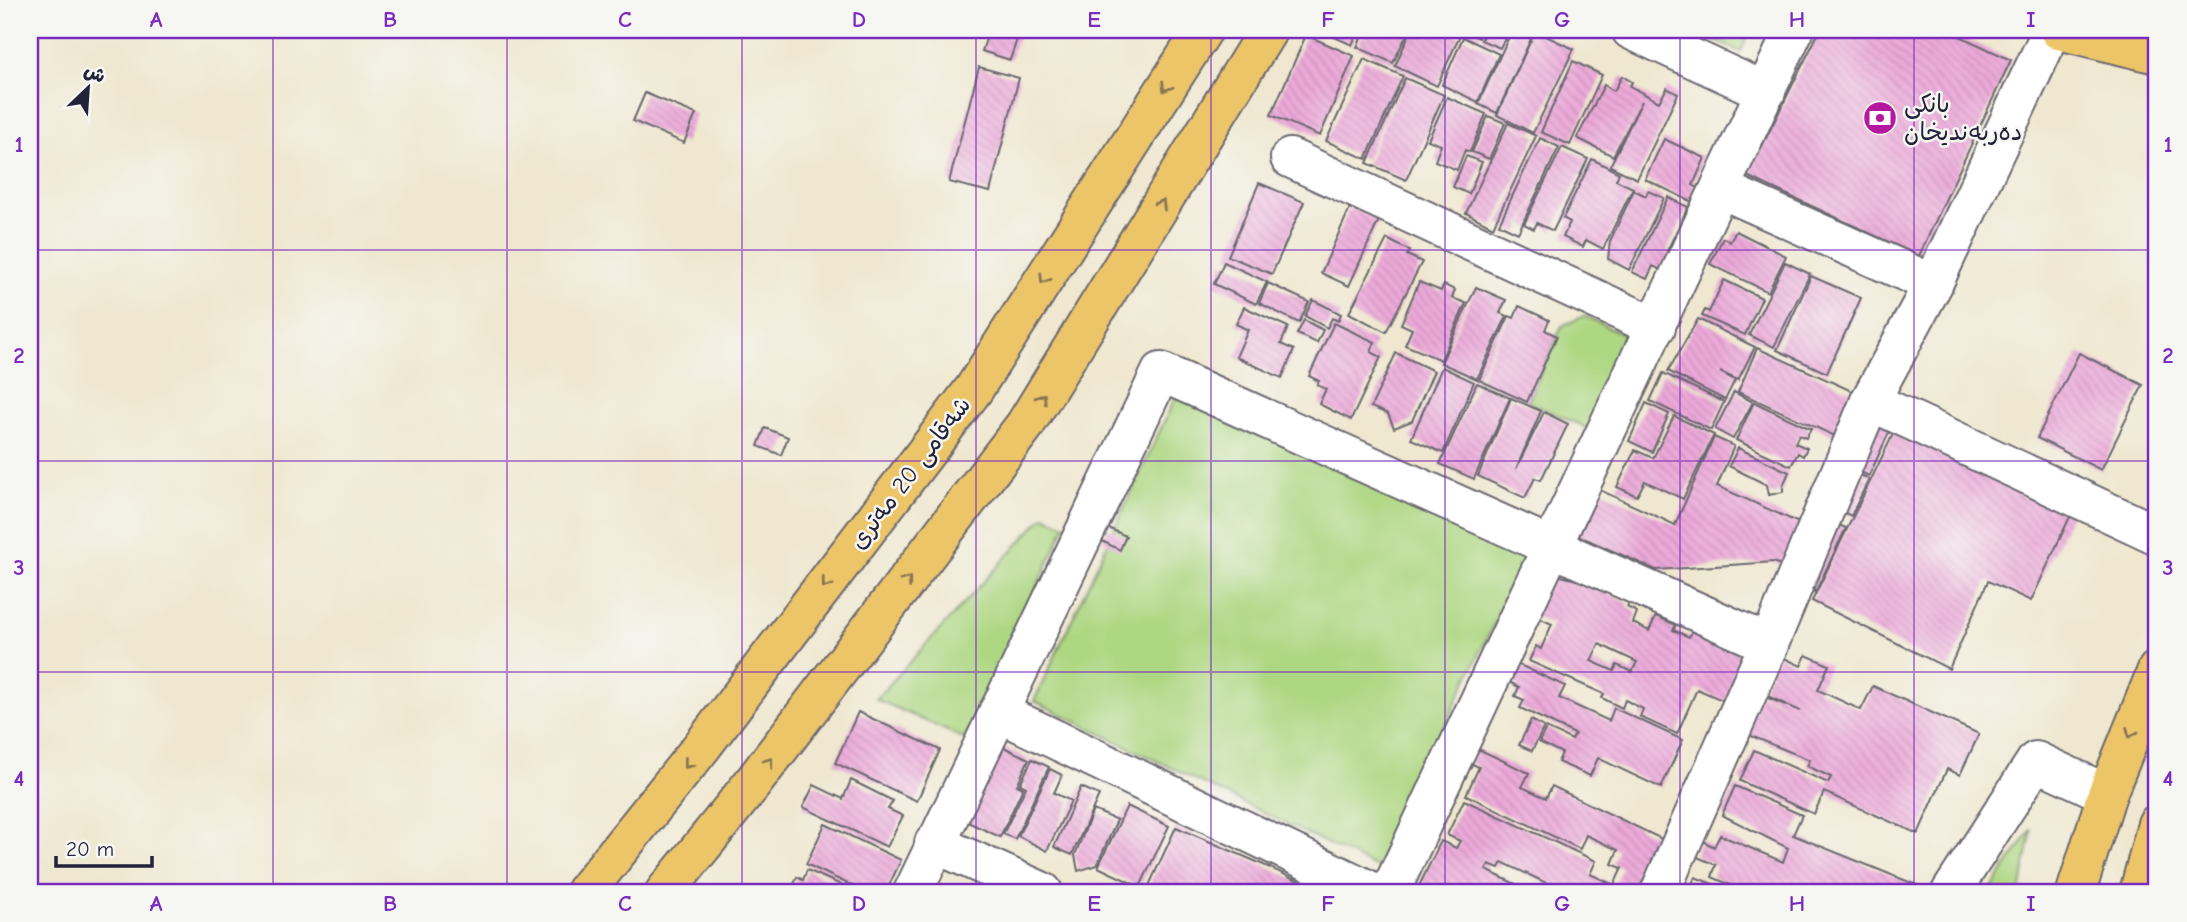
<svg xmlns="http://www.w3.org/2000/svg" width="2187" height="922" font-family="'Comic Neue','Playpen Sans Arabic',sans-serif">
  <defs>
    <pattern id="building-back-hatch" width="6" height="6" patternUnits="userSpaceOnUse" patternTransform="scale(1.75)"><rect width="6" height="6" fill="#eca9d9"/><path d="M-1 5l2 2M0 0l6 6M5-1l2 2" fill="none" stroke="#ca91bb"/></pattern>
  </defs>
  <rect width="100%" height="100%" fill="#f6f6f2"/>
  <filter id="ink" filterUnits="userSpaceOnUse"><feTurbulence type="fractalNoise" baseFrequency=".0143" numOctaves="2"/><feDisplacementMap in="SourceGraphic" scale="14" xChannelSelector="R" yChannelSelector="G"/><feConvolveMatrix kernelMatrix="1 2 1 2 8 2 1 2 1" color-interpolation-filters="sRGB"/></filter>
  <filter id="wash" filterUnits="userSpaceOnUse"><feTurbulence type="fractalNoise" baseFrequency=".00686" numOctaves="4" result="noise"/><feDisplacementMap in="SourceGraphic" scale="28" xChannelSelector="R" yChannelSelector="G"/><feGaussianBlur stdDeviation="1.57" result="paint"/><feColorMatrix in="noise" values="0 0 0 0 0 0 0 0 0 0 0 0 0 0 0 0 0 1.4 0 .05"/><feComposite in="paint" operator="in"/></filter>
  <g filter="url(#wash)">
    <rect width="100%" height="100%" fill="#efe7cf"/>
    <g fill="#aed782" stroke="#687c5e" stroke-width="2">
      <path d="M1689,30H1750L1741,52Z"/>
      <path d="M1584,316L1630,337L1589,429L1528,402L1562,326Z"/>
      <path d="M1177,394L1527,554L1377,868L1034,701Z"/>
      <path d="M1044,516L1066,525L965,739L876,699Z"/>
      <path d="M2032,829L2020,892H1989Z"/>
    </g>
    <g id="blocks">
      <g fill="url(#building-back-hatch)" fill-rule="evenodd">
        <path d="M989,30H1020L1010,60L982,51Z"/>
        <path d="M1319,30H1359L1352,45Z"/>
        <path d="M1365,30H1409L1393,63L1357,47Z"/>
        <path d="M1411,30H1448L1460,35L1437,86L1395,66Z"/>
        <path d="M1460,30H1483L1479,38Z"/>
        <path d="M1486,30H1509L1500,48L1481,40Z"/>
        <path d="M1512,30H1535L1497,113L1478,104Z"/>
        <path d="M1820,30H1947L2011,60L1919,256L1747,176Z"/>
        <path d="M1535,31L1574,49L1533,133L1497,115Z"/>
        <path d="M1306,35L1354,56L1320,136L1271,115Z"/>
        <path d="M1463,37L1499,54L1478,102L1442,85Z"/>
        <path d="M1364,59L1403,76L1366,159L1326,141Z"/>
        <path d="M1573,61L1602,75L1570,145L1541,132Z"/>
        <path d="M979,67L1019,78L990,192L949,182Z"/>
        <path d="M1622,76L1632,82L1630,86L1659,102L1667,88L1678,94L1637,179L1610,166L1642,101L1613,156L1577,138L1604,85L1614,91Z"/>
        <path d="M1405,78L1444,95L1406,180L1367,163Z"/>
        <path d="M645,93L696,114L684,143L633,121Z"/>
        <path d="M1447,97L1486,114L1470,152L1465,150L1457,170L1435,161L1441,145L1428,140Z"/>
        <path d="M1488,116L1505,123L1489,159L1472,152Z"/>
        <path d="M1508,123L1536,136L1493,227L1466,213Z"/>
        <path d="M1540,138L1559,147L1518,233L1499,224Z"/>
        <path d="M1664,139L1705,158L1693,185L1702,190L1696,204L1645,179Z"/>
        <path d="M1562,147L1588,159L1553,231L1537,223L1534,229L1524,224Z"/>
        <path d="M1466,156L1482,162L1469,194L1453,187Z"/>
        <path d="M1592,159L1619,173L1616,180L1633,188L1603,249L1586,240L1583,247L1563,237L1570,222L1563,218Z"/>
        <path d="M1259,183L1304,202L1272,274L1228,256Z"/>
        <path d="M1634,190L1646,196L1648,191L1664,198L1629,270L1608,259L1610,241Z"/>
        <path d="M1668,197L1688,207L1667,251L1674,254L1665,272L1653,266L1647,279L1632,272Z"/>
        <path d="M1350,208L1379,220L1349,286L1321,273Z"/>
        <path d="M1736,231L1786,256L1768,292L1710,264L1723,238L1730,242Z"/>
        <path d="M1387,239L1410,251L1407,255L1422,262L1386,332L1349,313Z"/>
        <path d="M1224,262L1267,282L1256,304L1214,284Z"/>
        <path d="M1785,262L1810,274L1774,347L1749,335Z"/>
        <path d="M1811,276L1861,298L1827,373L1777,350Z"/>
        <path d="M1724,280L1762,298L1745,335L1702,316L1705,310L1709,312Z"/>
        <path d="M1419,282L1441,291L1444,285L1455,290L1452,298L1466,303L1441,360L1405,345L1412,329L1401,324Z"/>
        <path d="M1268,283L1309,302L1299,323L1259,303Z"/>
        <path d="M1476,287L1506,300L1500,313L1507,316L1477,379L1441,363Z"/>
        <path d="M1313,300L1341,314L1338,321L1332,318L1327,328L1305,316Z"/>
        <path d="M1519,306L1549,320L1545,330L1557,336L1527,402L1479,380L1509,316L1514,318Z"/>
        <path d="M1244,307L1288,327L1281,344L1294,350L1282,378L1236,357L1248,330L1236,324Z"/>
        <path d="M1698,319L1755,347L1738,380L1720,372L1735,380L1725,400L1668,371Z"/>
        <path d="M1304,320L1323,330L1317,343L1297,334Z"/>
        <path d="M1334,323L1375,342L1371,352L1381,357L1351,420L1319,404L1326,389L1317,385L1319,381L1309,376Z"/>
        <path d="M1757,348L1854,392L1835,436L1738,392Z"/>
        <path d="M1396,353L1434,371L1412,421L1394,428L1388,414L1371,407Z"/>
        <path d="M2079,353L2143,385L2101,470L2037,438Z"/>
        <path d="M1442,367L1474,382L1443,453L1411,439Z"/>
        <path d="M1663,373L1724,402L1711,430L1650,401Z"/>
        <path d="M1477,383L1510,398L1474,479L1440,464Z"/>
        <path d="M1734,392L1753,402L1733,439L1715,429Z"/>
        <path d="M1511,398L1541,411L1516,469L1544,412L1568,424L1541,480L1535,478L1525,498L1478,476Z"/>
        <path d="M1754,402L1811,429L1806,438L1799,435L1795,443L1807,448L1803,456L1798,453L1791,466L1736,440Z"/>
        <path d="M1646,403L1669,414L1652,452L1629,441Z"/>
        <path d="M1674,416L1714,435L1683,499L1645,481L1637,496L1617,487L1635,450L1653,458Z"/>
        <path d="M1875,418L1892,426L1869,476L1852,468Z"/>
        <path d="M1897,426L2074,508L2031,601L1988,581L1949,669L1812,601Z"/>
        <path d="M765,428L788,437L781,455L758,446Z"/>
        <path d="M1714,437L1734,446L1717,486L1808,527L1789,569L1774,562L1656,570L1579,536L1600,490L1675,525Z"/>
        <path d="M1738,448L1789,472L1783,486V492L1769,495L1767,485L1729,466Z"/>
        <path d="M1849,469L1869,479L1851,516L1831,506Z"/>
        <path d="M1834,523L1846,528L1815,593L1807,574Z"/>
        <path d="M1108,528L1126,536L1120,550L1102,541Z"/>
        <path d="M1557,575L1581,581L1629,603L1627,607L1637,612L1633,623L1649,631L1656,616L1676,625L1673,630L1689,637L1692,631L1750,657L1729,703L1697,689L1677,734L1640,717L1643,709L1625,700L1622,708L1602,698L1604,694L1529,661L1536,646L1541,649L1552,624L1528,613ZM1599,644L1637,662L1632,672L1617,665L1614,671L1591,661Z"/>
        <path d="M1778,655L1801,666L1806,655L1829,665L1818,690L1861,710L1873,686L1979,734L1960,775L1947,769L1918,834L1824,792L1814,814L1740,781L1754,750L1828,783L1831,777L1807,766L1810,760L1744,733L1761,695L1800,711L1761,693Z"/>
        <path d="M1515,663L1565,686L1559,698L1609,721L1614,708L1683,740L1661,788L1598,758L1590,776L1558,762L1562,753L1539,742L1546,728L1572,740L1575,734L1520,708L1524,700L1515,696L1519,687L1507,681Z"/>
        <path d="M858,712L940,750L917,801L835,763Z"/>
        <path d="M1531,720L1544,727L1532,751L1519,745Z"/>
        <path d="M997,744L1029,759L1017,785L1023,788L1000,837L961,819Z"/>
        <path d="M1476,748L1529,773L1522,787L1546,798L1552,786L1668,842L1647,892H1565L1502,862L1499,868L1489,864L1486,870L1532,892L1417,890L1441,841L1456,848L1460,841L1447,835L1464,800L1596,861L1590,874L1614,885L1622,868L1612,864L1618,850L1586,835L1580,849L1466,795L1479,767L1470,763Z"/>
        <path d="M1032,759L1049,767L1015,839L1003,834L1026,787L1020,784Z"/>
        <path d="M1050,769L1062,775L1054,793L1071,801L1047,851L1018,836Z"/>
        <path d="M851,780L893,801L888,809L903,816L887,847L803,807L814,785L843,799Z"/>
        <path d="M1735,786L1802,815L1793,835L1919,886L1915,892H1747L1712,877L1716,865L1695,856L1701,840L1714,847L1720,835L1783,862L1788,848L1722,815Z"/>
        <path d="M1081,787L1099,795L1072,855L1054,847Z"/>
        <path d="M1127,806L1169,826L1140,887L1098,867Z"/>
        <path d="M1093,810L1117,820L1097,865L1078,871L1075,855Z"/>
        <path d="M825,824L901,860L886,892H865L806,864Z"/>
        <path d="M1176,827L1257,862L1323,892H1146Z"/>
        <path d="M807,870L857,892H791L797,877L803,880Z"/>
        <path d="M1695,877L1732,892H1689Z"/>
      </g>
    </g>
  </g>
  <g filter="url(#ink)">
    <use href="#blocks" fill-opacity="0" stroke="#6a676f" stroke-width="2"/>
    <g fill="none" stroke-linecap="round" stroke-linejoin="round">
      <g stroke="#6a676f" stroke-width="42">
        <g id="minor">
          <path d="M1631,30L1766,92"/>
          <path d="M1290,158L1656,327"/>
          <path d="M1721,189L1933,284"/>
          <path d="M1870,401L2157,535"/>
          <path d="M998,712L1373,892"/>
          <path d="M934,843L1043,892"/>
          <path d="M913,892L1161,372L1769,644"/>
          <path d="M1390,892L1794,30"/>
          <path d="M1660,892L1769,644L1870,401L1933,284L2052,30"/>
          <path d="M1951,892L2036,761L2107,794"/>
        </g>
      </g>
      <g stroke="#6a676f" stroke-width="42">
        <g id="major">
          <path d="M2059,30L2157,54"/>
          <path d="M585,892L703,745L974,389L1203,30"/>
          <path d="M665,892L752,784L1025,425L1268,30"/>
          <path d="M2076,892L2107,794L2157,670"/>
          <path d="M2139,892L2157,824"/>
        </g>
      </g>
      <use href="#minor" stroke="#fff" stroke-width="38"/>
      <use href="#major" stroke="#edc569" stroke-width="38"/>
    </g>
    <defs><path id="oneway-chevron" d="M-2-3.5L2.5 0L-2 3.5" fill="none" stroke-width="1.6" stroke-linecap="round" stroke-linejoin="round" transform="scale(1.75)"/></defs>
    <g stroke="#887452">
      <use href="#oneway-chevron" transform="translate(1166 87) rotate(122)"/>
      <use href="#oneway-chevron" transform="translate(1161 204) rotate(-59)"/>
      <use href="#oneway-chevron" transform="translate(1044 279) rotate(122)"/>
      <use href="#oneway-chevron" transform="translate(1042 398) rotate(-59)"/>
      <use href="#oneway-chevron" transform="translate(907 581) rotate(-53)"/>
      <use href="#oneway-chevron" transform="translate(826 584) rotate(127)"/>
      <use href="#oneway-chevron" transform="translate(2131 733) rotate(112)"/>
      <use href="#oneway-chevron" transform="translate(769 762) rotate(-53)"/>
      <use href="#oneway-chevron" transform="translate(688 764) rotate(129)"/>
    </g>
  </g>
  <path fill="none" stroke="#7b2cbf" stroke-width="2" stroke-opacity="0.55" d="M273,30V892M507,30V892M742,30V892M976,30V892M1211,30V892M1445,30V892M1680,30V892M1914,30V892M30,250H2157M30,461H2157M30,672H2157"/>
  <defs>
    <g id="bank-disc" transform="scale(1.75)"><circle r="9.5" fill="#b5179e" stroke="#f6f6f2"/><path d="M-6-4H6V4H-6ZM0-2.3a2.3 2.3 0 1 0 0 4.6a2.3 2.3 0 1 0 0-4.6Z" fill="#fff"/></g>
  </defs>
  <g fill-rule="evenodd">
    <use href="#bank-disc" x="1880" y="118"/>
  </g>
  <g text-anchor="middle" stroke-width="5" stroke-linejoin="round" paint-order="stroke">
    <g font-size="24" fill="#22223b" stroke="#f6f6f2" text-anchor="start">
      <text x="1904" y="112">بانکی<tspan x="1904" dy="28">دەربەندیخان</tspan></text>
    </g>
    <g font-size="24" fill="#22223b" stroke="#f6f6f2">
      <text transform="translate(910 473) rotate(-53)" y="8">شەقامی 20 مەتری</text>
    </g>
  </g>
  <rect width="2187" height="922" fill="none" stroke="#f6f6f2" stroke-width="77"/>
  <g transform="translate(88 88) rotate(25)" stroke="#f6f6f2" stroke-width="5" paint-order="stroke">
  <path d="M0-5L12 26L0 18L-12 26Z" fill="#22223b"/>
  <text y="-10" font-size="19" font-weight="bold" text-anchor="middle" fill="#22223b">ش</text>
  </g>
  <path d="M56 856v10h96v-10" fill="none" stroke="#22223b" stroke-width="3.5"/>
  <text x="66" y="856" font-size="21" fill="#22223b" stroke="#f6f6f2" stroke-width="5" paint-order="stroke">20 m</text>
  <rect x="38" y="38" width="2110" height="846" fill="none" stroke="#7b2cbf" stroke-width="2.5"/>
  <g font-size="23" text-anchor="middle" font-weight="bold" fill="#7b2cbf">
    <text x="156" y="27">A</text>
    <text x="390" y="27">B</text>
    <text x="625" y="27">C</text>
    <text x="859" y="27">D</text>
    <text x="1094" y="27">E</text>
    <text x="1328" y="27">F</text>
    <text x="1562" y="27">G</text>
    <text x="1797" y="27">H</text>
    <text x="2031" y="27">I</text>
    <text x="19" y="152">1</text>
    <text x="2168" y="152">1</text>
    <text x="19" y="363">2</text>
    <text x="2168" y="363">2</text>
    <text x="19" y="575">3</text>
    <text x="2168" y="575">3</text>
    <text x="19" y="786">4</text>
    <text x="2168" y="786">4</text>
    <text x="156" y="911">A</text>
    <text x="390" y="911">B</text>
    <text x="625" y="911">C</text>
    <text x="859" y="911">D</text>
    <text x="1094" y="911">E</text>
    <text x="1328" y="911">F</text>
    <text x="1562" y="911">G</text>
    <text x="1797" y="911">H</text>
    <text x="2031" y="911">I</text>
  </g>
</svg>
